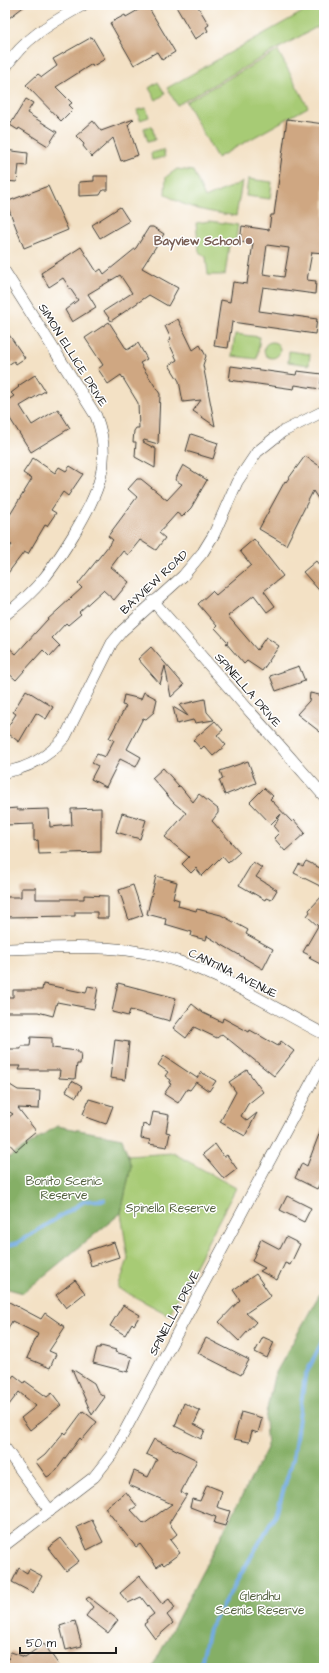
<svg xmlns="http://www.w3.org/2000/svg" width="329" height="1673" font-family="'Architects Daughter',sans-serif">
  <rect width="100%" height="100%" fill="#fff"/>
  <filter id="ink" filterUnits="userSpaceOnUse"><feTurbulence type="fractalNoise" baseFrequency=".025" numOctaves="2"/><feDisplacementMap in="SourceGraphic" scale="8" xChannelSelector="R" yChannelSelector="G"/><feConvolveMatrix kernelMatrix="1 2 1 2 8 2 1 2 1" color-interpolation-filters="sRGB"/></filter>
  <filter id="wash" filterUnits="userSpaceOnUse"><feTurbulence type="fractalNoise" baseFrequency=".012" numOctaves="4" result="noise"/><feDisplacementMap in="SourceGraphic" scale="16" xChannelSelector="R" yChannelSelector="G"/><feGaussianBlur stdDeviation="0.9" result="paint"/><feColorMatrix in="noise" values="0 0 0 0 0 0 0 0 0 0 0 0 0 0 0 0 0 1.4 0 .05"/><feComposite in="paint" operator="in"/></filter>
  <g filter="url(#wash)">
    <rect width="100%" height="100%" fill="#f3e1c5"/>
    <g fill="#a7cb75" stroke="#627448">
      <path d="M315,5H319L324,14V23L177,105L167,88Z"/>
      <path d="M278,51L308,107L217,158L186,102Z"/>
      <path d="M158,82L165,94L156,100L149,88Z"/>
      <path d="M146,108L149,117L140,120L137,110Z"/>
      <path d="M152,126L155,140L148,142L144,128Z"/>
      <path d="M163,150L165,157L152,160L151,153Z"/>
      <path d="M177,169L193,171L205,198L242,182L236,216C211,212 186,209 165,194L166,177Z"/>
      <path d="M248,179L272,182L270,199L246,196Z"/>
      <path d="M210,221L238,225L236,239L229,245L225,275H208L206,257L199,252L196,223Z"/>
      <path d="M235,334L260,337L257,359L232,356Z"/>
      <circle cx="272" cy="350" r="8"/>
      <path d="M289,351L310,354L309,365L288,362Z"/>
      <path d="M173,1153L236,1188L169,1315L118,1288L128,1259L121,1213L131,1166L128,1156Z"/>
    </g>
    <g fill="#85af66" stroke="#506641">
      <path d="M57,1126L122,1138L131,1166L121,1213L23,1293L5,1288V1160Z"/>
      <path d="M324,1286V1668H152L267,1448L265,1419L274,1376Z"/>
    </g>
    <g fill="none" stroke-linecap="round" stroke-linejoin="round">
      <g stroke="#71aae1" stroke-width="4">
        <path d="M5,1246L17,1243L85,1201L104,1200"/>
        <path d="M200,1668L209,1629L276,1514L293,1459L305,1376L324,1338"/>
      </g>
    </g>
    <g id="blocks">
      <g fill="#cfa782" fill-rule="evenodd">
        <path d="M5,5H26L5,21Z"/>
        <path d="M147,5L175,52L162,60L157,52L134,65L110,23L125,15L126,17Z"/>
        <path d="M175,5H197L209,25L206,27L208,31L195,39Z"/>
        <path d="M92,37L105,59L93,66L92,64L56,87L72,103L69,105L73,109L61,121L26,85L38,74L42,77L57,66L53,59Z"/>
        <path d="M26,99L33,103L27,113L57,132L48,146L19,128L18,130L10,125Z"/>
        <path d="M134,119L128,125L138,155L121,161L113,138L92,157L83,146L84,144L76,136L93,121L101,131Z"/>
        <path d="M287,119L324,124V253L312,252L307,280L316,281L315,294L263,287L259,311L317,319L315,334L232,322L228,348L214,346L221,300L230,302L233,282L247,284L253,243L240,242L242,226L269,230L271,215H274ZM267,245L289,248L284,277L263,274Z"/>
        <path d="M5,150L28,153L27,166L19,165L17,182L5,181Z"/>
        <path d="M94,176H108V190H103L100,195L79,196V182L94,181Z"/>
        <path d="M48,186L68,230L24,248L6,202Z"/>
        <path d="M120,207L129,221L100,238L92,225Z"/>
        <path d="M149,227H153L164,234L142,268L178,288L168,306L149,295L111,321L104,311L132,293L120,275L88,294L96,307L72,322L65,310L78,300L63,278L49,287L41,273L81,247L97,272L101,269L104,274L136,248Z"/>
        <path d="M178,319L193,350L200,345L206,356L203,365L215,426L193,411L201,400L183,402L179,381L169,365L177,360L168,341L171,339L165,326Z"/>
        <path d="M109,322L127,350L138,343L147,359L140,363L160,394L158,444L144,440L143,442L156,449L155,468L135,457L136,442H133L134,431L136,428H139L138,403L121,375L108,384L98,369L103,365L85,338Z"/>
        <path d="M5,329L25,358L16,364L14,361L5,367Z"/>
        <path d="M231,366L296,375L297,371L322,374L320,389L295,385L294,389L229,380Z"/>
        <path d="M35,375L45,391L20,406L32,425L58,409L70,428L31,452L9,417L5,419V402L14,396L11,393L19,387L18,386Z"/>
        <path d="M191,434L218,443L213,459L186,451Z"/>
        <path d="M305,456L324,469V508L313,491L286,545L259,529L285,481L286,482Z"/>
        <path d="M33,458L55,473L59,467L66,471L70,466L83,474L68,496L63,492L51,510L56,513L47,526L45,525L28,554L24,552L5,577V554L12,545L5,541V523L32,479L23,473Z"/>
        <path d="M183,465L207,480L191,508L182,517L177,513L159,533L165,538L156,550L140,540L128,555L123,551L111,567L129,582L114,600L103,590L79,612L81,614L68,625L66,623L52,638L60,646L50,657L43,650L16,680L5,670V644L16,654L47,620L82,588L78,584L113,540L108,536L137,497L128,489L137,479H141L167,500L182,484L175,480Z"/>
        <path d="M254,539L283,576L264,591L275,606L267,612L254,595L228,616L257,650L266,637L279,646L262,671L247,661L244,664L226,643L228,642L215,628L217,626L198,604L212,591L216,595L251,565L240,551Z"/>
        <path d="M316,561L324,571V596L303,572Z"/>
        <path d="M151,647L184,685L171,697L165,666L160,684L138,659Z"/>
        <path d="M299,666L305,681L276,691L270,676Z"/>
        <path d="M26,690L53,707L46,719L36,713L19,742L5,731L16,714L13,712Z"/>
        <path d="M144,692L157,699L154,712L146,719L143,718L127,749L141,757L136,767L120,759L106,787L91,779L98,766L92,763L97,754L105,757L114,740L109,738L126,706L122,705L124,695L141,699Z"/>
        <path d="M310,693L324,696V735L297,714L309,701Z"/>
        <path d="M205,699L207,712L214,720L195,723L193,720L177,724L173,707L188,716L179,705Z"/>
        <path d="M215,721L223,730L217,735L226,745L213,756L204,746L201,749L193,740Z"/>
        <path d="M248,761L256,783L225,795L219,780L223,779L220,771Z"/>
        <path d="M163,768L179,786L177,787L180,786L193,802L199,794L218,809V813L212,821L240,852L228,863L222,856L202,876L196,868L191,873L182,864L189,857L165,837L186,813L174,803L152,778Z"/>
        <path d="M264,788L273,796L270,799L292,822L294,820L305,833L285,851L274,838L279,833L274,827L281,814L271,824L250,802Z"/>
        <path d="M17,808V810L49,809L50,827L72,825L71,809L101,808V852L39,854L38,840L34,841V824L5,825V809Z"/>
        <path d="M122,813L146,820L140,839L116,832Z"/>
        <path d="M306,861L324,870V888L294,873L299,864L303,866Z"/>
        <path d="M253,862L262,868L256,877L277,890L271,900L266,898L265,900L239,885Z"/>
        <path d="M156,876L177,882L173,898L179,900L178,906L196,911L197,909L221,915L248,930L246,934L273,949L263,969L207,936L206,940L191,936L192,932L165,924L166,919L147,914Z"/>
        <path d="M133,885L143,915L129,920L119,890Z"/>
        <path d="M21,888H36V899H84V895L108,896V918H97V912H75V916L5,917V897H21Z"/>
        <path d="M324,894V966L309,958L311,956L303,952L318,926L307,916L310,912L309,910Z"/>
        <path d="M118,983L176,998L170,1021L130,1010L128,1016L112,1012Z"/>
        <path d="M43,984L86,993L88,986L98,988L94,1009L57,1002L53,1016L38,1012H5V997H13V990H42Z"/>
        <path d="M192,1004L203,1013L222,1022L223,1018L249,1032L250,1030L278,1046L281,1041L294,1051L274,1076L222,1034L217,1038L194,1027L186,1038L173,1028Z"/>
        <path d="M31,1037L52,1038V1048L78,1051V1053H81L80,1064H77L75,1079L59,1078L60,1070H19L21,1066H8V1049H21V1046H30Z"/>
        <path d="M115,1040L129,1042L125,1080L110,1078Z"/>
        <path d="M164,1056L197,1078L201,1072L216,1081L209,1091L196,1082L190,1090L187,1089L178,1103L164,1094L171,1084L169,1083L171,1080L165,1076L168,1072L158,1065Z"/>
        <path d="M247,1070L263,1092L248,1104L241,1116L247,1121L257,1113L245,1136L220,1122L236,1092L229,1082Z"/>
        <path d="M72,1081L82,1087L76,1097L66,1091Z"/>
        <path d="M10,1085L18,1090L40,1091L39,1109L18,1108L36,1131L25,1140L26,1142L16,1151L5,1139V1120L13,1114L5,1109V1093Z"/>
        <path d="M89,1099L113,1106L106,1124L86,1117L87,1116L83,1114Z"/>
        <path d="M153,1112L169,1115L166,1132L170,1133L167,1147L149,1144L150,1140L141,1138L143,1124L150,1126Z"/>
        <path d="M323,1124L324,1175L317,1189L295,1178L302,1163L307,1166Z"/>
        <path d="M215,1144L224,1157L227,1155L237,1169L224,1179L203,1154Z"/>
        <path d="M287,1196L311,1208L304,1222L280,1210Z"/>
        <path d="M286,1237L300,1244L290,1265L285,1263L277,1280L260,1271L265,1268L252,1261L261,1239L280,1249Z"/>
        <path d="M114,1242L119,1257L91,1266L87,1251Z"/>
        <path d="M256,1274L271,1296L246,1313L256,1322L239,1341L219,1322L240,1300L233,1290Z"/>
        <path d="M75,1280L85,1293L66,1308L56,1295Z"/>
        <path d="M9,1302L41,1319L45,1313L65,1327L49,1351L56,1354L50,1368L27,1358L38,1334L12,1321L5,1335V1310Z"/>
        <path d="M123,1305L140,1315L134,1325L132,1323L125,1335L110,1326Z"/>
        <path d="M263,1337L274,1342L267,1358L255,1352Z"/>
        <path d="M206,1338L249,1360L241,1375L198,1353Z"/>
        <path d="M101,1346L116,1350L115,1352L132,1357L128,1372L93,1363L97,1348H100Z"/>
        <path d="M72,1369L94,1383L98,1392L105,1397L92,1415Z"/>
        <path d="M14,1375L24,1383L25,1381L47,1397L52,1393L61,1405L30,1430L21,1418L36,1406L19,1392L5,1410V1386Z"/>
        <path d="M184,1403L200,1411L194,1424L205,1430L201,1439L175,1426Z"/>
        <path d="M83,1411L97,1422L82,1440L80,1438L54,1473L47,1477L36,1462L45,1455L64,1432L66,1434Z"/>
        <path d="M241,1412L262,1418L258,1433L252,1431L249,1442L234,1439Z"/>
        <path d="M154,1439L197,1460L181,1492L185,1495L187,1494L169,1523L177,1534L170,1540L180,1553L164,1565L162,1563L157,1567L140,1544L136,1547L105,1508L126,1492L137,1506L131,1510L144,1524L172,1504L129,1485L134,1471L148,1477L157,1459L146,1454Z"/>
        <path d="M207,1485L222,1491L217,1507L230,1511L225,1526L214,1523L216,1517L190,1507L192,1499L200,1501Z"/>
        <path d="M92,1520L103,1542L87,1550L77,1527Z"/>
        <path d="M61,1538L79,1561L66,1571L48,1548Z"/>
        <path d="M19,1568L27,1573L29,1569L42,1576L33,1593L12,1582Z"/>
        <path d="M140,1576L162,1604L169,1599L175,1608L167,1615L173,1623L155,1639L144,1624L147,1622L146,1620L154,1614L141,1597L128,1603L120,1593Z"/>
        <path d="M89,1597L118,1620L108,1633L86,1616L93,1607L86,1599Z"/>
        <path d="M75,1621L82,1646L66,1650L60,1626Z"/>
        <path d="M44,1644L61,1668H5L11,1652L25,1657Z"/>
      </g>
    </g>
  </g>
  <g filter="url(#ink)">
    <use href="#blocks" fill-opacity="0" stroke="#3c3a35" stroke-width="1"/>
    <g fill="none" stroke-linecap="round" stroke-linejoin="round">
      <g stroke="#3c3a35" stroke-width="12">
        <g id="minor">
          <path d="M5,68C24,38 53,22 83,5"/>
          <path d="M5,272L96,416C114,463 97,494 74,534C52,570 39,589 5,615"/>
          <path d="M153,601L324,796"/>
          <path d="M5,772C30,768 49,756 65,737L112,643L122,631L183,576L203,552L214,534L237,482L257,452L282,432L324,411"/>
          <path d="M5,949C63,948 124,942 180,962C228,978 279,1011 324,1034"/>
          <path d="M5,1448L50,1511"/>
          <path d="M5,1545L94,1477L113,1453L324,1059"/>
        </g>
      </g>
      <use href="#minor" stroke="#fff" stroke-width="11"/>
    </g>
  </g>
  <circle fill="#8d6e63" stroke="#fff" stroke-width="1.5" cx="249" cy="241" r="4"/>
  <g text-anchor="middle" stroke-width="3" stroke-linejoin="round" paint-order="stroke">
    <g font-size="12" font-weight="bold" fill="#785e54" stroke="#fff" text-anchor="end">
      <text x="241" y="245">Bayview School</text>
    </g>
    <g font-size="12" fill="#1c1c1c" stroke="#fff">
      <text transform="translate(73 355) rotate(58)" y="4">SIMON ELLICE DRIVE</text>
      <text transform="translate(154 582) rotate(-43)" y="4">BAYVIEW ROAD</text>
      <text transform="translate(248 690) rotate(49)" y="4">SPINELLA DRIVE</text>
      <text transform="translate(233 973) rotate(26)" y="4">CANTINA AVENUE</text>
      <text transform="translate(174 1313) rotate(-62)" y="4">SPINELLA DRIVE</text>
    </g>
    <g font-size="12" fill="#546240" stroke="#fff">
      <text x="64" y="1185">Bonito Scenic<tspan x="64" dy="14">Reserve</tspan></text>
      <text x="171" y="1212">Spinella Reserve</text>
      <text x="260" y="1600">Glendhu<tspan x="260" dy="14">Scenic Reserve</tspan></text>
    </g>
  </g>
  <rect width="329" height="1673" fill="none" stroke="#fff" stroke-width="20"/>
  <path d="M20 1647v6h96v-6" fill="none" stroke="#1c1c1c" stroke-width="2"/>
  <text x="26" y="1647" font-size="12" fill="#1c1c1c" stroke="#ffffff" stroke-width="3" paint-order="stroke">50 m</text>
</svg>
